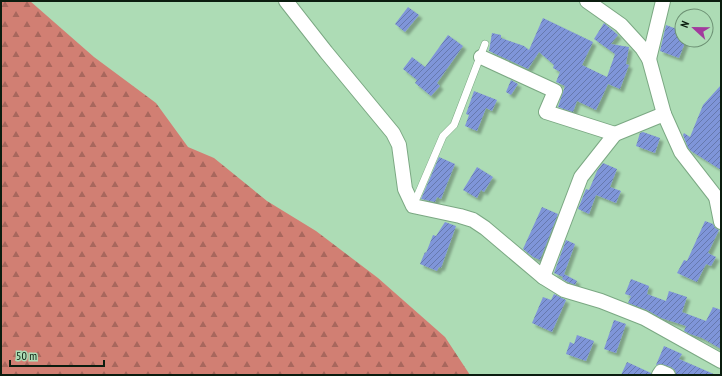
<svg xmlns="http://www.w3.org/2000/svg" width="722" height="376" font-family="'PT Sans Narrow',sans-serif">
  <defs>
    <pattern id="forest-firs" width="22" height="20" patternUnits="userSpaceOnUse"><rect width="22" height="20" fill="#d17f73"/><path d="M5 1l3.5 6h-7zM16 11l3.5 6h-7z" fill="#a8675d"/></pattern>
    <pattern id="building-hatch" width="6" height="6" patternUnits="userSpaceOnUse"><rect width="6" height="6" fill="#7f95d9"/><path d="M-1 1l2-2M0 6l6-6M5 7l2-2" fill="none" stroke="#6679ae"/></pattern>
    <filter id="shadow"><feDropShadow dx="3.5" dy="3.5" stdDeviation="1" flood-color="#0004"/></filter>
  </defs>
  <rect width="100%" height="100%" fill="#addcb5"/>
  <path fill="url(#forest-firs)" d="M1,1H30L94,57L156,103L188,147L214,158L267,201L316,231L378,278L445,337L470,375H1Z"/>
  <g fill="url(#building-hatch)" filter="url(#shadow)">
    <path d="M408,7L419,15L405,32L395,24Z"/>
    <path d="M543,18L593,42L582,65L607,77L615,54L594,39L604,23L618,35L611,44L629,47L626,64L629,65L620,89L608,84L596,110L577,101L573,112L558,107L565,86L556,82L560,72L553,68L554,65L539,52L528,69L489,51L492,33L501,35V38L524,46L529,50Z"/>
    <path d="M666,25L682,31V40H686L679,58L660,51Z"/>
    <path d="M448,35L463,46L437,83L440,86L431,96L415,83L417,80L403,69L412,57L425,67Z"/>
    <path d="M511,80L518,84L511,95L506,92Z"/>
    <path d="M721,85V170L691,151L688,148L683,135L684,133L690,137L703,105Z"/>
    <path d="M474,91L497,100L492,111L486,108L477,131L465,126L469,115L466,114Z"/>
    <path d="M643,132L660,138L655,153L636,146L640,133Z"/>
    <path d="M439,157L455,164L441,199L437,197L435,202L421,199Z"/>
    <path d="M603,163L617,169L610,187L621,191L616,203L596,195L589,214L578,209L586,189L589,190L597,171Z"/>
    <path d="M477,167L493,177L484,192L481,190L477,198L463,190Z"/>
    <path d="M542,207L558,214L540,260L533,257L523,249Z"/>
    <path d="M705,221L713,224L715,228L719,230L708,253L716,257L711,266L706,264L697,282L677,273L684,260L687,261Z"/>
    <path d="M445,222L456,226L441,268L439,267L437,271L420,264L425,252L426,253L433,235L436,236Z"/>
    <path d="M566,240L575,244L563,277L564,274L577,281L575,285L568,282L562,279L563,277L554,273Z"/>
    <path d="M631,279L649,286L647,294L666,301L669,291L687,297L682,312L706,321L713,307L721,310V349L702,338L690,334L684,331L686,326L661,318L647,310L628,303L631,296L625,294Z"/>
    <path d="M554,294L566,300L552,332L532,323L543,297L551,300Z"/>
    <path d="M614,320L626,324L616,353L604,349Z"/>
    <path d="M577,335L594,341L586,361L566,354L570,342L574,344Z"/>
    <path d="M664,346L682,354L679,359L716,375H676L675,370L671,367L661,364L656,365Z"/>
    <path d="M627,362L651,373V375H621Z"/>
  </g>
  <g fill="none" stroke-linecap="round" stroke-linejoin="round">
    <g stroke="#7ba883" stroke-width="8">
      <path id="service" d="M413,206L443,136L454,125L485,44"/>
    </g>
    <g stroke="#7ba883" stroke-width="16">
      <g id="minor">
        <path d="M286,1L326,52L393,133L399,145L405,189L413,206L460,216L473,220L485,228L543,277L564,290L601,301L644,318L721,361"/>
        <path d="M587,1L621,25L642,48L649,59L664,114L681,152L716,197L721,199"/>
        <path d="M481,57L555,91L546,112L615,134"/>
        <path d="M649,59L663,1"/>
        <path d="M716,197L721,222"/>
        <path d="M543,277L581,177L615,134L664,114"/>
        <path d="M659,375L661,372L668,375"/>
      </g>
    </g>
    <use href="#service" stroke="#fff" stroke-width="7"/>
    <use href="#minor" stroke="#fff" stroke-width="14"/>
  </g>
  <rect width="722" height="376" fill="none" stroke="#0b1d0f" stroke-width="4"/>
  <g transform="translate(694 28) rotate(292)"><circle r="19" fill="#addcb5" stroke="#6c9073"/>
  <path d="M0-3L7 15L0 10L-7 15Z" fill="#a23a9d"/>
  <text y="-6" font-size="11" font-weight="bold" text-anchor="middle" fill="#0b1d0f">N</text>
  </g>
  <path d="M10 360v6h94v-6" fill="none" stroke="#0b1d0f" stroke-width="2"/>
  <text x="16" y="360" font-size="12" fill="#0b1d0f" stroke="#addcb5" stroke-width="3" paint-order="stroke">50 m</text>
</svg>
